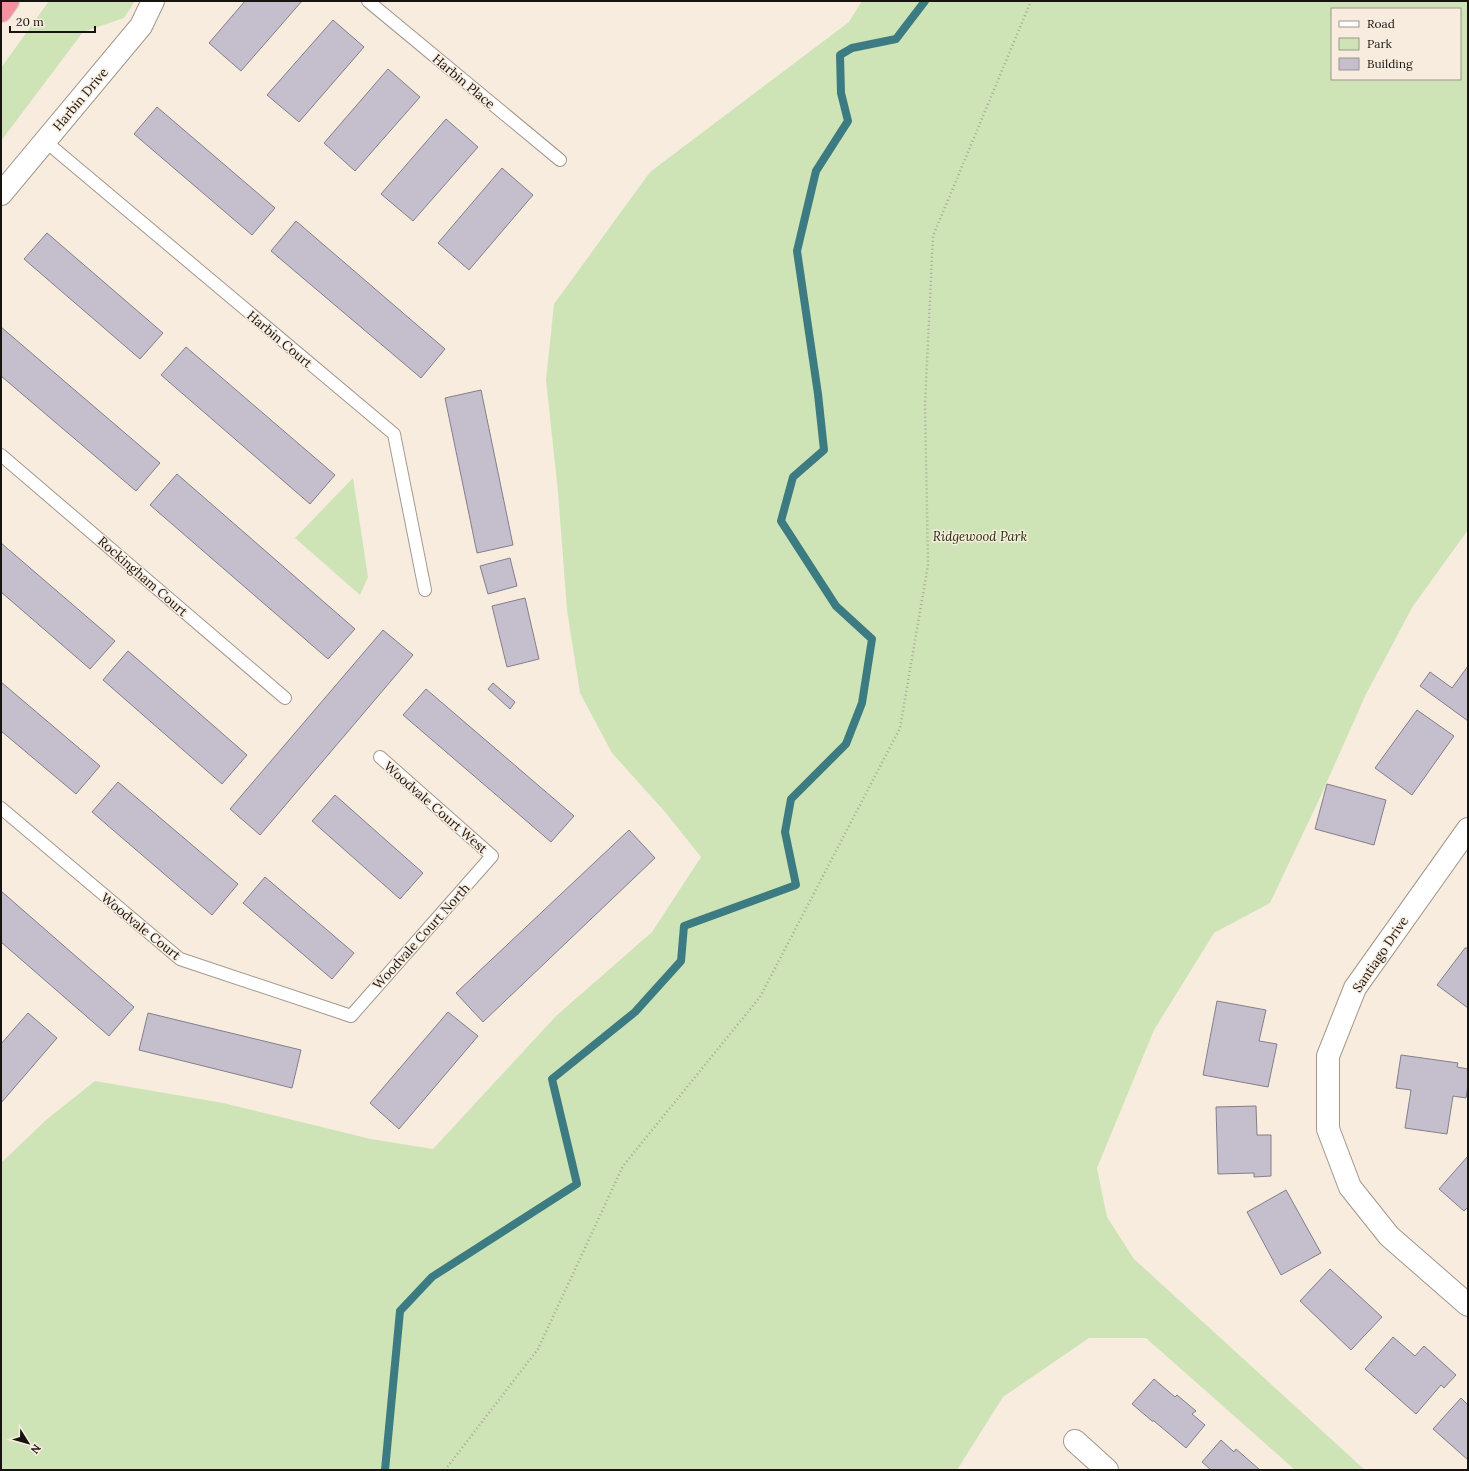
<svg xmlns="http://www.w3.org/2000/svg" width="1469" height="1471" font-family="Lora,serif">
  <rect width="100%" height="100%" fill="#f8ecdf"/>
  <g fill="#cee4b7" fill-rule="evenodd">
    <path d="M49,1H135L124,18L83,32L1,141V68Z"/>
    <path d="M862,1H1468V530L1413,606L1366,694L1318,802L1270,903L1214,933L1154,1030L1097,1168L1107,1217L1134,1259L1365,1470H1295L1146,1338H1089L1003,1397L957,1470H1V1163L46,1120L95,1081L223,1103L371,1139L433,1149L556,1016L652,932L701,857L665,812L612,753L580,693L567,610L558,492L546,380L554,304L650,172L849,22ZM1332,9H1460V79H1332Z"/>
    <path d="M353,478L368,577L360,595L295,538Z"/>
  </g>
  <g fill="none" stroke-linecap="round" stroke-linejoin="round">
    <path stroke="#3d7b82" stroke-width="8" d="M385,1470L400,1311L432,1277L577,1184L552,1079L635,1012L681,961L684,926L796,885L785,832L791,799L846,744L862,703L872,639L836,606L781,521L793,477L824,450L818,394L797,251L816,171L848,121L841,93L840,55L852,48L896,39L925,1"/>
  </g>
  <g fill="#c4becd" stroke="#837f8c">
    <path d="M245,1H302L241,71L209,43Z"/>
    <path d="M333,20L364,47L299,122L267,95Z"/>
    <path d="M388,69L420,97L355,171L324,143Z"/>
    <path d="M157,107L275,208L252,235L134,134Z"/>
    <path d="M446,119L478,147L413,221L381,194Z"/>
    <path d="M502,168L533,195L469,270L438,243Z"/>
    <path d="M296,221L445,349L421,378L271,251Z"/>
    <path d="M47,233L163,333L140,359L24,259Z"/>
    <path d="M1,327L160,463L136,491L1,376Z"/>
    <path d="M186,347L335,475L310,504L161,375Z"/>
    <path d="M481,390L513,545L477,553L445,398Z"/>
    <path d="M177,474L355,629L328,659L150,505Z"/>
    <path d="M1,543L115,641L90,669L1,592Z"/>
    <path d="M510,558L517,586L488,594L480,566Z"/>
    <path d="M525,598L539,659L507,667L492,606Z"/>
    <path d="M383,630L413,655L260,835L230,809Z"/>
    <path d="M128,651L247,755L222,784L103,680Z"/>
    <path d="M1468,666V721L1420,686L1430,672L1452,688Z"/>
    <path d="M1,682L100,766L76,794L1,731Z"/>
    <path d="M493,683L515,702L510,709L488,689Z"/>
    <path d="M426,689L574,816L551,842L403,715Z"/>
    <path d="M1417,710L1454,736L1412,795L1375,768Z"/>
    <path d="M118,782L238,884L212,915L92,812Z"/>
    <path d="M1327,784L1386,800L1374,845L1315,829Z"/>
    <path d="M335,795L423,873L400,899L312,821Z"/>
    <path d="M629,830L655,858L483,1022L456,993Z"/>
    <path d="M265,877L354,953L332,979L243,903Z"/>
    <path d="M1,891L134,1007L109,1036L1,942Z"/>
    <path d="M1465,948H1468V1008L1437,985Z"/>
    <path d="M1217,1001L1266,1010L1259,1041L1277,1044L1268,1087L1203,1075Z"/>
    <path d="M448,1012L478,1036L399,1129L370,1103Z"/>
    <path d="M28,1013L57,1038L1,1103V1044Z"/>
    <path d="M148,1013L301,1050L292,1088L139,1050Z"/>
    <path d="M1401,1055L1458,1063L1457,1067L1468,1069V1085L1466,1098L1453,1096L1447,1134L1405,1128L1411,1090L1396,1088Z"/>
    <path d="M1256,1106L1257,1135H1271V1176L1254,1177V1173L1218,1174L1216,1107Z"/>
    <path d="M1468,1156V1207L1464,1211L1439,1189Z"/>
    <path d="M1286,1190L1321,1253L1281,1275L1247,1212Z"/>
    <path d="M1330,1269L1382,1317L1351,1350L1300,1301Z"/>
    <path d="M1393,1337L1415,1356L1424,1346L1456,1375L1444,1388L1441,1385L1416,1414L1365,1369Z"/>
    <path d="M1154,1379L1175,1397L1177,1395L1196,1411L1192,1414L1205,1425L1186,1448L1154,1421H1152L1132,1404Z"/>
    <path d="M1461,1398L1468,1405V1460L1433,1429Z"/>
    <path d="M1221,1440L1234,1452L1236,1449L1260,1470H1211L1202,1462Z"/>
  </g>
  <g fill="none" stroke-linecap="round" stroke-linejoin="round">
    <g stroke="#a2988c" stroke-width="14">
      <g id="lane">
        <path d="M368,1L560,160"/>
        <path d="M45,141L394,434L425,590"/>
        <path d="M1,455L285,698"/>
        <path d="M1,808L180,959L351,1016L492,856L380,757"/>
      </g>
    </g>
    <g stroke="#a2988c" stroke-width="24">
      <g id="street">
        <path d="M1,194L141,26L153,1"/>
        <path d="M1468,829L1355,988L1328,1056V1129L1350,1187L1389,1236L1468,1305"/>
        <path d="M1075,1441L1107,1470"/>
      </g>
    </g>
    <g stroke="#d1d0cf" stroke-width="24">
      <path id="highway" d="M1,11L8,1"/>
    </g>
    <path stroke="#ada399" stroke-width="2.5" stroke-dasharray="1 3" stroke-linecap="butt" d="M445,1470L538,1349L623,1166L760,997L900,728L928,565L925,404L933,236L1031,1"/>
    <use href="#lane" stroke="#fff" stroke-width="12"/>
    <use href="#street" stroke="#fff" stroke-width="22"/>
    <use href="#highway" stroke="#f491a0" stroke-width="22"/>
  </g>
  <g text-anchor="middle" stroke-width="3" stroke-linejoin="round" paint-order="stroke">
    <g font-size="13" fill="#17130f" stroke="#f8ecdf">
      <text transform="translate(464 81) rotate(40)" y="5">Harbin Place</text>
      <text transform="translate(80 99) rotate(-50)" y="5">Harbin Drive</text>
      <text transform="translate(280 339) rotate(40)" y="5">Harbin Court</text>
      <text transform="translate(143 576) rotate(41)" y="5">Rockingham Court</text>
      <text transform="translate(436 807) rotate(41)" y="5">Woodvale Court West</text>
      <text transform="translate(141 926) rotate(39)" y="5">Woodvale Court</text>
      <text transform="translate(421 936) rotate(-48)" y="5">Woodvale Court North</text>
      <text transform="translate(1380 954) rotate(-56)" y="5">Santiago Drive</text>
    </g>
    <g font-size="13" font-style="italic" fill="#203205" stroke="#f8ecdf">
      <text x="980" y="541">Ridgewood Park</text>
    </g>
  </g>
  <rect width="1469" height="1471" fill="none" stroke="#17130f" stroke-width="4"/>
  <rect x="1331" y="8" width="130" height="72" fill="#f8ecdf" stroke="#9e958c"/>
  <rect x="1339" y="21" width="20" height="6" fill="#ffffff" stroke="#9e958c"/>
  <text x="1367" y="28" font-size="12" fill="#17130f">Road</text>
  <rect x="1339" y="38" width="20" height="12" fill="#cee4b7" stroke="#9e958c"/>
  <text x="1367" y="48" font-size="12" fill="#17130f">Park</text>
  <rect x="1339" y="58" width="20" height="12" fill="#c4becd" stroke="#9e958c"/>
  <text x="1367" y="68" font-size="12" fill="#17130f">Building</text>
  <g transform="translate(28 1443) rotate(127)" stroke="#f8ecdf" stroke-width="3" paint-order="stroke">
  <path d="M0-3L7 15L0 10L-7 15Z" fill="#17130f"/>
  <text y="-6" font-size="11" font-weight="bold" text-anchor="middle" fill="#17130f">N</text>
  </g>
  <path d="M10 26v6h85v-6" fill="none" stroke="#17130f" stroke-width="2"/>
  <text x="16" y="26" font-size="12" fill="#17130f" stroke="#f8ecdf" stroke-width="3" paint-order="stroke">20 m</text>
</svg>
